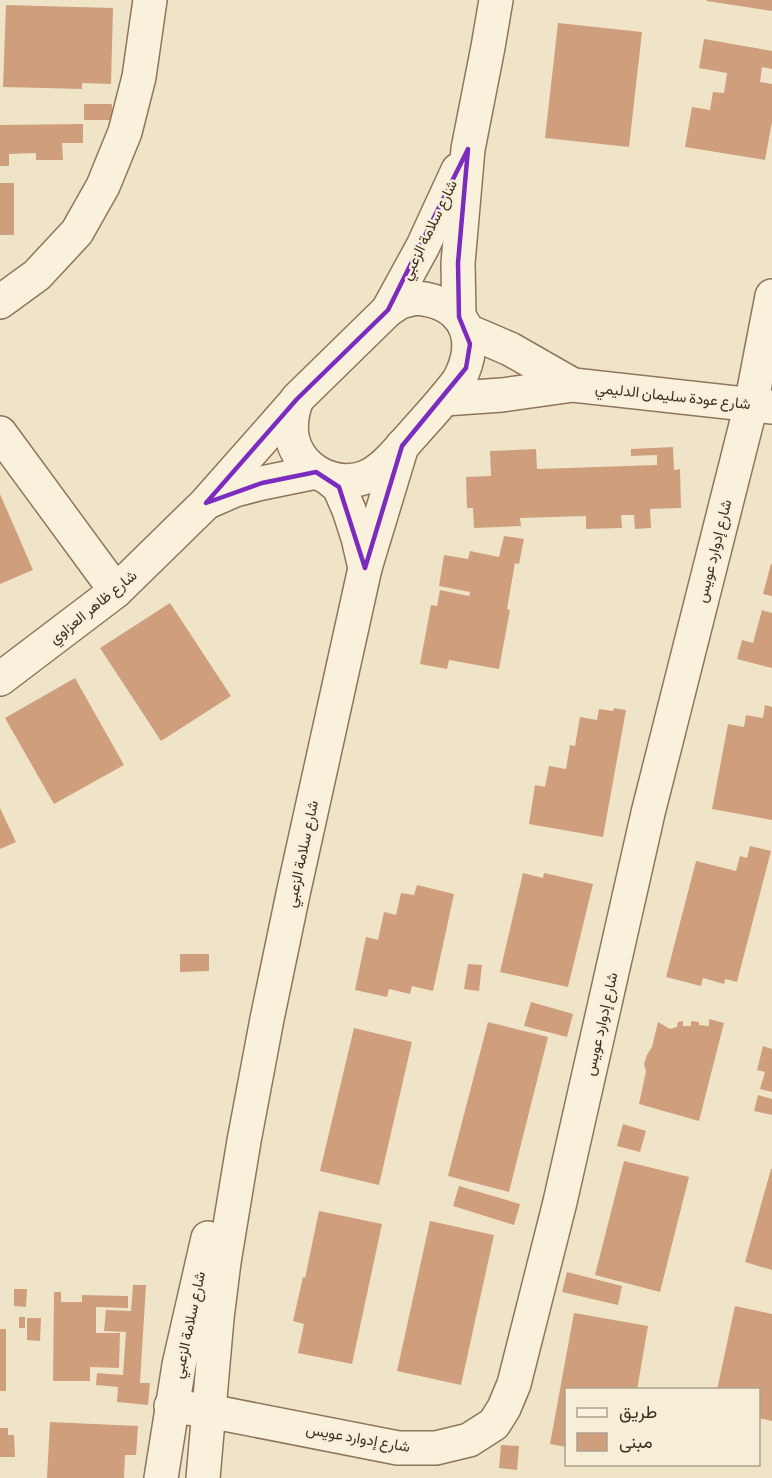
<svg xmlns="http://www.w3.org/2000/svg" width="772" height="1478" font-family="'Crimson Pro',Vazirmatn,serif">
  <rect width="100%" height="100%" fill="#f0e4c8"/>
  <g fill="#cf9f7d">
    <path d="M707,0H772V11L707,1Z"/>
    <path d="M6,5L113,8L111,84L82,83V89L3,87Z"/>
    <path d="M558,23L642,32L629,147L545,138Z"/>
    <path d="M704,39L772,51V69L762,67L760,82L772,84V122L765,160L685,147L692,107L710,110L713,92L724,93L727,73L699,68Z"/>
    <rect x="84" y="104" width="28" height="16"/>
    <path d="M83,124V143H62L63,160H36V153L9,154V166H0V125Z"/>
    <rect x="0" y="183" width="14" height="52"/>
    <path d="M673,447L674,470L680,469L681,508L650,509L651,528L635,529L634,515H621L622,528L586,529V516L520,518L521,526L474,528L473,508H467L466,477L491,476L490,451L536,449L537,469L657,465V455L631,456V449Z"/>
    <path d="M0,494L33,570L0,584Z"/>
    <path d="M504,536L524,539L519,564L515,563L507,609L510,610L499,669L449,660L447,669L420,664L431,605L437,606L440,590L469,596L470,592L439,586L444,555L468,559L470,551L499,557Z"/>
    <path d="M771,564H772V596L763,594Z"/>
    <path d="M170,603L231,696L161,741L100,648Z"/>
    <path d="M762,610L772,613V668L737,659L742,640L753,643Z"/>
    <path d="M75,678L124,765L54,804L5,718Z"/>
    <path d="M765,705L772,707V820L712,809L728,724L744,727L746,715L763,718Z"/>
    <path d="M614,708L626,710L603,837L529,824L535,785L545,787L549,766L566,769L570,745L575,746L580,717L597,720L599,709L613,711Z"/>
    <path d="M0,808L16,842L0,849Z"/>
    <path d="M750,846L771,851L737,982L725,979L724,984L703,978L701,986L666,977L696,861L736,871L740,856L747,858Z"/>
    <path d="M523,873L543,878L544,873L593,884L568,987L500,972Z"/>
    <path d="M417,885L454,894L433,991L412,986L410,994L389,989L387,997L355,990L366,937L378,940L384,912L396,915L401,893L414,895Z"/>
    <path d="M180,954H209V971L180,972Z"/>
    <path d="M468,964L482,965L479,991L464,989Z"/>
    <path d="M531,1002L573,1014L567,1037L524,1026Z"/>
    <path d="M709,1019L724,1023L699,1121L639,1104L646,1071L644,1064L647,1055L652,1047L658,1022L670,1029L677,1027L678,1022L683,1021V1026H691V1021L699,1022V1025L709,1026Z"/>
    <path d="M488,1022L548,1037L509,1192L448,1176Z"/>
    <path d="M354,1028L412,1042L379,1185L320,1171Z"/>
    <path d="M763,1046L772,1049V1092L760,1089L765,1072L757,1070Z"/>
    <path d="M758,1095L772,1099V1115L754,1111Z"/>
    <path d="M623,1124L646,1131L640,1152L617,1146Z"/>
    <path d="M624,1161L689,1177L660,1292L595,1275Z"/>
    <path d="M771,1169H772V1270L745,1262Z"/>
    <path d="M459,1186L520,1204L514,1225L453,1206Z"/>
    <path d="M319,1211L382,1224L352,1364L298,1353L304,1324L293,1321L303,1277L305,1278Z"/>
    <path d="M430,1221L494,1235L461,1385L397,1371Z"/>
    <path d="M567,1272L622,1286L618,1305L562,1292Z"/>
    <path d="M133,1285H146L140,1383H150L148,1405L117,1402L118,1387L96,1385L97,1373L123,1375L126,1332L104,1331L106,1310L131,1311Z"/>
    <path d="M14,1289H27L26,1307L14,1306Z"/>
    <path d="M54,1292H61V1302H82V1295L128,1296V1308L96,1307V1333H120L119,1368L90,1367V1381H53Z"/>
    <path d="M735,1306L772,1314V1421L758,1418V1390H717Z"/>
    <path d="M574,1313L648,1326L637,1390H566V1447L550,1444Z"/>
    <rect x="19" y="1317" width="6" height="11"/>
    <path d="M27,1318H41L40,1341L27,1340Z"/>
    <rect x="0" y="1329" width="6" height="62"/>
    <path d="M50,1422L138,1426L136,1455H125L124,1478H47Z"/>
    <path d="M0,1428H8V1435H14L15,1457H0Z"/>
    <path d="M501,1445L519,1446L517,1470L499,1468Z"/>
  </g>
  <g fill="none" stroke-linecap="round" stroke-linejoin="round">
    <g stroke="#8d765c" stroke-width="36">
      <g id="minor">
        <path d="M416,298C465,302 481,338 459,380C445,399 429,416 414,433C400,448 385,469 366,477C344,486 318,478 303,460C288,442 289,420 297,399L388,310L400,302Z"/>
        <path d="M0,302L37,275L77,232L103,186L125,132L139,77L150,0"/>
        <path d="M388,310L423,246L458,170"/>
        <path d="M459,317L458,263L468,149L488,47L496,0"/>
        <path d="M468,331L510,349L573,385"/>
        <path d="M444,399L502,395L573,385L772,407"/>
        <path d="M0,433L116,591"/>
        <path d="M328,478L339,487L349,510L358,538L365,568"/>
        <path d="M210,501L235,490L262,483L316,472"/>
        <path d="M0,679L116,591L206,503L297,400"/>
        <path d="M171,1406L209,1411L398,1448H436L469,1440L494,1424L504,1408L514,1384L560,1202L648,813L751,405L772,296"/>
        <path d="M161,1478L179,1365L208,1238"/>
        <path d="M203,1478L217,1318L224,1262L244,1141L267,1019L293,894L365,568L402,446"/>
      </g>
    </g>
    <use href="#minor" stroke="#faf1dc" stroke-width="33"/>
  </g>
  <path fill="none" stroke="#7b2cbf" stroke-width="4.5" stroke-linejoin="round" d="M468,149L458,263L459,317L470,344L466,368L402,446L365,568L339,487L316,472L262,483L206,503L297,399L388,310Z"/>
  <g text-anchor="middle" stroke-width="5" stroke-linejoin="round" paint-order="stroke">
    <g font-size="15" fill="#3d2e20" stroke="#f7eed8">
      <text transform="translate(429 230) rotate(-64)" y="5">شارع سلامة الزعبي</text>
      <text transform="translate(673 396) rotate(6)" y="5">شارع عودة سليمان الدليمي</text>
      <text transform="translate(714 551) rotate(-76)" y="5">شارع إدوارد عويس</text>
      <text transform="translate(93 607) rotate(-39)" y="5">شارع ظاهر العزاوي</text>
      <text transform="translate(302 854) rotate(-78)" y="5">شارع سلامة الزعبي</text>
      <text transform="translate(601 1024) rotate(-77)" y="5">شارع إدوارد عويس</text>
      <text transform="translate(189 1325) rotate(-78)" y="5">شارع سلامة الزعبي</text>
      <text transform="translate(358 1438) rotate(10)" y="5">شارع إدوارد عويس</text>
    </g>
  </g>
  <rect x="565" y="1388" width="195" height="78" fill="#f7eed8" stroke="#ada18e" stroke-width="1.5"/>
  <rect x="577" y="1408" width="30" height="9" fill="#faf1dc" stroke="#ada18e" stroke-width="1.5"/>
  <text x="619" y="1418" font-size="18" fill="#3d2e20">طريق</text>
  <rect x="577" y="1433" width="30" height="18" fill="#cf9f7d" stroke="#ada18e" stroke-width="1.5"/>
  <text x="619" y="1448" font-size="18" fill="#3d2e20">مبنى</text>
</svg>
